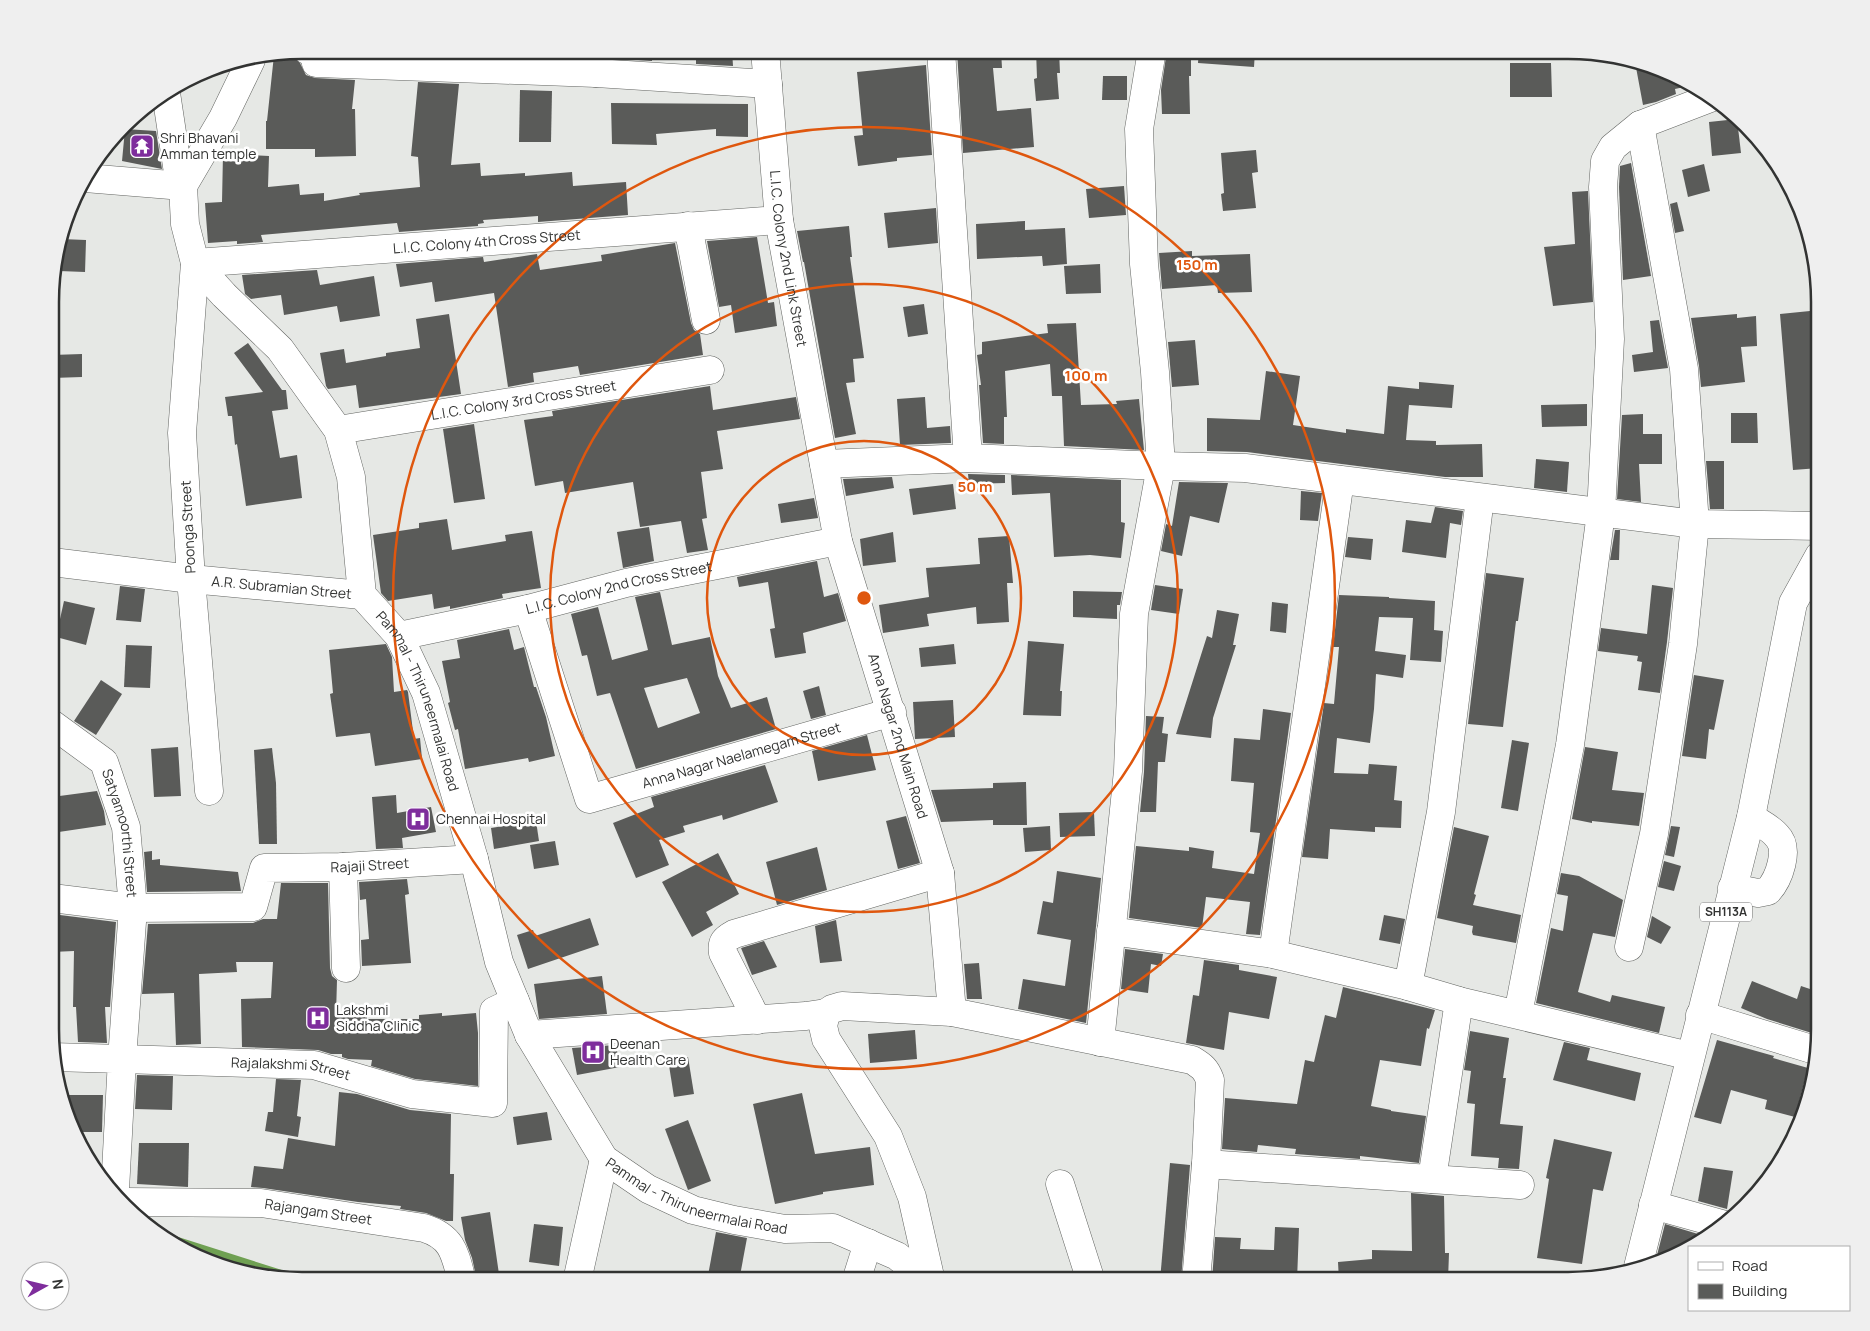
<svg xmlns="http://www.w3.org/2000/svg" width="1870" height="1331" font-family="Manrope,sans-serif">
  <rect width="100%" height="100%" fill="#e6e8e5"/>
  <path fill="#6fa052" d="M150,1228L285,1271L346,1280H285L220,1268L150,1230Z"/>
  <g fill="#5a5b59" fill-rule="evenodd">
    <path d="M611,50H652V61L611,58Z"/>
    <path d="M696,50H732L733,66L696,64Z"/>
    <path d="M957,50H1001L1002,68H993L997,111L1031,108L1034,147L963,153Z"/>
    <path d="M1036,50H1059L1060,73H1057L1059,99L1036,101L1034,79L1037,78Z"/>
    <path d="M1167,50H1191V76H1189L1190,114H1162L1161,90Z"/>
    <path d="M1199,50H1255L1254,67L1198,63Z"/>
    <path d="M274,55L293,56L300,63L306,75L315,78L355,80L352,109H355L356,156L315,157V149H266V121H267Z"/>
    <path d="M1635,62L1665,69L1693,85L1675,89L1676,94L1656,102L1643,105Z"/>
    <path d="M1510,63H1551L1552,97H1510Z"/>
    <path d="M926,65L932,155L897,158V161L858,166L854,136L863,135L857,72Z"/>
    <path d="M1103,76H1127V100H1102Z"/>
    <path d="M418,82L459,84L451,165L480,163L481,176L525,173V176L572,172L573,186L626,182L628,215L538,222V216L483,220L484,223L478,224V226L399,232L397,223L261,235L263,242L237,244V241L208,243L205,203L222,202L223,154L269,156L268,187L299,184L300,195L324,193V201L360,195L359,193L420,187L418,157L411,156Z"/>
    <path d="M520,90L552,91L551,142H519Z"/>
    <path d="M611,103L748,104V137L716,136V129L656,134L657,145L612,144Z"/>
    <path d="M1737,119L1741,153L1712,156L1709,122Z"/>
    <path d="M125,129L156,131L162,169L122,161Z"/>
    <path d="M1256,150L1258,172L1252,173L1256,208L1223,211L1221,194L1224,193L1221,153Z"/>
    <path d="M1631,163L1651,276L1623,280L1619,187L1620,166Z"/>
    <path d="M1704,164L1710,191L1688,197L1682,170Z"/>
    <path d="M1124,186L1126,215L1089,218L1086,189Z"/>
    <path d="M1588,191L1593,302L1553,306L1544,247L1575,244L1572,192Z"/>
    <path d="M1677,202L1684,231L1675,233L1670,204Z"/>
    <path d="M936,208L938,243L888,248L884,213Z"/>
    <path d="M1025,221V230L1065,228L1067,264L1043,266L1042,256L977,259L976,224Z"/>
    <path d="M849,226L852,257H850L864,358L853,359L855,382L846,383L856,434L835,438L804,262H803L797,231Z"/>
    <path d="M757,237L768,303L774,302L777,326L735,333L731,305L719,307L707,241Z"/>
    <path d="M61,239L86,240L85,272L59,271Z"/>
    <path d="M675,243L691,323L694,330L700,334L703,355L580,375L578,366L533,373L534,382L508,387L494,293L435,302L432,282L400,287L396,264L483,257L484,262L537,254L540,270L602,261L601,255Z"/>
    <path d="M1192,251V256L1250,254L1252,292L1218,293L1217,285L1162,289L1159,253Z"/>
    <path d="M1100,264L1101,293L1066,294L1064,266Z"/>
    <path d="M317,270L320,285L374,276L380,316L340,322L337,306L284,315L281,295L251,299L245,294L242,275Z"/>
    <path d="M924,304L928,334L908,337L903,307Z"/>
    <path d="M1810,311L1817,410L1819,409V468L1793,470L1780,314Z"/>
    <path d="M449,314L461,394L359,408L356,385L328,389L326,386L320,353L344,349L346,363L386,356V353L420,348L416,319Z"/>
    <path d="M1737,314V318L1756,316L1757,346L1741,347L1745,382L1701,387L1699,366L1691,318Z"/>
    <path d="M1659,320L1668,368L1634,372L1632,355L1653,352L1650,321Z"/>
    <path d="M1076,323L1081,405L1117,404L1116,401L1139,399L1144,450L1064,446L1062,396H1052L1050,364L1005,371L1007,417H1004V444L983,443L979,385H981L977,355L982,354V342L1048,333L1047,324Z"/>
    <path d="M1195,340L1199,385L1172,387L1168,342Z"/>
    <path d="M248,343L282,390H286L288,409L272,411L280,458L297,455L302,498L246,506L237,444L235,445L232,416H228L225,397L263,392L234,353Z"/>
    <path d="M82,354V377L52,378V355Z"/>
    <path d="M1266,371L1300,376L1293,425L1346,433V429L1384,434L1388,386L1419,389V382L1454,385L1452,408L1409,405L1406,440L1436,441V445L1482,444L1483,477H1445L1247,452L1207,451V418L1260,420Z"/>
    <path d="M710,386L713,410L796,397L800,419L717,431L723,469L701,472L707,518L702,519L708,550L687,553L681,521L640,527L633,482L565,493L563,481L535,486L524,420L553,416L552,411Z"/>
    <path d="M925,397L927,428L950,426L951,443L900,445L897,399Z"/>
    <path d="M1587,404V426L1542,427L1541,405Z"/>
    <path d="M1731,413H1757L1758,443H1731Z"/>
    <path d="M1643,414V434H1662V464H1639L1641,502L1617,499L1622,415Z"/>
    <path d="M474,424L485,499L454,503L443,429Z"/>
    <path d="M1536,459L1569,462L1567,492L1534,488Z"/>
    <path d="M1706,461H1724V509H1710Z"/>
    <path d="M968,474L1005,475V483L969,484Z"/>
    <path d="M1011,475L1121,480V522L1125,523L1121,558L1090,555L1054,557L1050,493L1012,495Z"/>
    <path d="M892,477L894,488L846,496L843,479Z"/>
    <path d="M1179,482L1228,483L1219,523L1190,516L1182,556L1161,551L1166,524L1172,526Z"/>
    <path d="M953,484L956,509L913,515L909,489Z"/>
    <path d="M1301,491L1322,493L1318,521L1300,520Z"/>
    <path d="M814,498L818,518L781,523L778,504Z"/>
    <path d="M1435,507L1463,511L1461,525L1450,523L1446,558L1402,552L1406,520L1431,523Z"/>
    <path d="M447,519L452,550L506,541L505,535L532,531L541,588L502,594L503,598L450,609V606L434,609L432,594L388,601L381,593L373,535L419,528V523Z"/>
    <path d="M649,527L654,561L623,568L617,532Z"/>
    <path d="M1615,530H1620L1619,560H1610Z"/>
    <path d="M893,532L896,562L863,566L860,539Z"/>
    <path d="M1009,536L1013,583H1007L1009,622L977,624L976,607L927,614L929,626L883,633L879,605L929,597L926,568L980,564L978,538Z"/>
    <path d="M1348,537L1373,539L1371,560L1345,557Z"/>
    <path d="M817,561L824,597L838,593L846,621L803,633L806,653L775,658L770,629L775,628L768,582L739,587L737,577Z"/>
    <path d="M1486,573L1524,578L1518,621H1516L1503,727L1468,724Z"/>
    <path d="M1155,585L1183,589L1179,614L1151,610Z"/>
    <path d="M1652,585L1673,588L1667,642L1660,693L1638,690L1642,662L1637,661L1638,656L1598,651L1601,628L1647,634Z"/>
    <path d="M120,586L145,589L141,622L116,620Z"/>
    <path d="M1073,591L1122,592L1120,605H1117V619L1073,617Z"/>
    <path d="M660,592L672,645L710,637L718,676L731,708L767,697L776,729L636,769L610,693L597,696L587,655L582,656L571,614L598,607L612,660L648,650L635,597ZM687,678L700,713L658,728L644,688Z"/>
    <path d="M1339,595L1389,597V598L1435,601L1434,630L1443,631L1441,662L1410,660L1413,618L1379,617L1375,651L1406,655L1403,678L1376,674L1374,709L1370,743L1337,738L1334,773L1368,774L1369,764L1397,766L1394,800L1402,801L1401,828L1375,827V832L1330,829L1328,859L1302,857L1324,703L1334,704L1339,647H1333Z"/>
    <path d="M64,601L95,608L86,645L56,637Z"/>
    <path d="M1272,602L1288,604L1286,633L1270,631Z"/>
    <path d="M1217,610L1239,614L1233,645H1236L1213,718L1211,738L1176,734L1207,636L1212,638Z"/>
    <path d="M509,629L514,650L524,647L534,687H536L546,717L555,756L529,762L528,758L465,769L458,729L455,730L448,703L450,702L442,661L460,658L457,640Z"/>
    <path d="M1028,641L1064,644L1060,691H1062L1061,716L1023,715Z"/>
    <path d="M386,644L392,657L394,692L407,690L408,692L414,739L420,738L422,759L375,766L370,733L336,737L330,694L333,693L329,650Z"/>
    <path d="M954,644L956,664L921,667L919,648Z"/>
    <path d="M126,645L152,646L150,688L124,687Z"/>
    <path d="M1694,675L1724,680L1714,730L1709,729L1706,759L1682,756Z"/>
    <path d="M101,680L122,694L96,735L74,721Z"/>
    <path d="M819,686L826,715L811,719L803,691Z"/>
    <path d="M953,700L955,737L915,739L913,702Z"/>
    <path d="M1263,709L1291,713L1260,935L1246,934L1250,902L1206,897L1202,928L1129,918L1136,846L1189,851V847L1214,851L1212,868L1254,874L1260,833L1250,832L1254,783L1231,781L1234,738L1260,740Z"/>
    <path d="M1146,716L1164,717L1162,733L1168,734L1165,762H1158L1156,812H1140L1144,772Z"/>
    <path d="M867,735L876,770L818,781L812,751Z"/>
    <path d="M1512,740L1529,743L1518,811L1501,808Z"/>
    <path d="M178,747L181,796L154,797L151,749Z"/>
    <path d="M1585,747L1618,752L1612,790L1644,793L1639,826L1592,821V823L1572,819Z"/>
    <path d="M272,748L276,783L277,844H259L254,750Z"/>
    <path d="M765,765L778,802L723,820L722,815L683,826L685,832L659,840L669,865L636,878L613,823L654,807L651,797Z"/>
    <path d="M1026,782L1027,825H993V820L941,822L931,790L993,788V783Z"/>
    <path d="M97,791L104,811L106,825L52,833V797Z"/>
    <path d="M396,795L397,813L431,807L436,832L402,838L403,848L376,849L372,797Z"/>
    <path d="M1094,812L1095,836L1060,837L1059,813Z"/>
    <path d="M906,816L920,863L898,869L886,821Z"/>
    <path d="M536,821L539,841L494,849L491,828Z"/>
    <path d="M1050,826L1051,850L1025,852L1023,828Z"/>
    <path d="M1671,826L1680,827L1674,857L1665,855Z"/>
    <path d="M1454,827L1489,836L1474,894L1476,895L1473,905L1521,915L1516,943L1473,935L1472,932L1473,926L1437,918Z"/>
    <path d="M555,841L559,865L534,869L530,845Z"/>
    <path d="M817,847L827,890L777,905L766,862Z"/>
    <path d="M152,851V860L160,859V865L238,872L241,891L147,892L144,852Z"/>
    <path d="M718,853L739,894L706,912L713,925L692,937L662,882Z"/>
    <path d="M1664,861L1681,866L1674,891L1658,887Z"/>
    <path d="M1057,871L1101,878L1086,1023L1018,1009L1023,979L1065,986L1071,940L1037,934L1043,901L1053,903Z"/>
    <path d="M1561,873L1579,876L1623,900L1615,937L1593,933L1578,992L1610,1002L1612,995L1665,1007L1659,1033L1536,1003L1551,928L1563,931L1568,896L1557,894Z"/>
    <path d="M407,879L409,894L405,895L411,963L362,966L361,940L369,939L366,899L360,900L359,882Z"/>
    <path d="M281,883H328L330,968L332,976L337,980L336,1015L367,1016V1019H419V1015L442,1013V1016L476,1013L478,1033V1086L415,1079L371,1066L372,1060L348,1059L342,1057V1054H331L318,1050L242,1047L241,999L271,998L273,962H236L237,972L199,974L201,1044L176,1045L174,993L142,994L148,924L253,923L263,919H277Z"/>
    <path d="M52,914L116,922L110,1007H105L107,1043L78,1042L76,1007H73L74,951L52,952Z"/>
    <path d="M1384,915L1405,919L1400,944L1379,940Z"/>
    <path d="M1652,916L1671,927L1661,944L1647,937Z"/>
    <path d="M590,918L599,945L528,969L517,935L533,930L535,936Z"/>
    <path d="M836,920L842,961L820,963L815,926Z"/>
    <path d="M764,941L777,967L752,975L741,948Z"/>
    <path d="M1125,949L1163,954L1161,966L1151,964L1148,993L1121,989Z"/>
    <path d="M1204,960L1239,965V970L1277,977L1269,1019L1229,1012L1224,1050L1186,1043L1193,995L1199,996Z"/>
    <path d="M979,963L982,999H967L964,964Z"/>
    <path d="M602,976L607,1014L539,1019L534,984Z"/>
    <path d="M1752,981L1797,999L1801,986L1819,992V1019L1815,1034L1767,1019L1741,1008Z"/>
    <path d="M1343,987L1435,1010L1429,1029L1427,1028L1421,1066L1380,1060L1371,1106L1391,1110V1111L1426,1116L1419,1163L1360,1156V1159L1295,1154L1296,1149L1258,1145L1257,1152L1222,1149L1225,1098L1297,1104L1305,1060L1314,1062L1325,1015L1336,1018Z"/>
    <path d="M915,1030L917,1059L870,1063L868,1034Z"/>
    <path d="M1470,1031L1509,1038L1503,1078H1506L1500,1124L1523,1126L1519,1169L1498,1168L1499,1158L1471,1156L1475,1104L1467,1103L1471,1071L1464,1070Z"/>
    <path d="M1717,1040L1774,1056L1773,1058L1808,1068L1795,1117L1765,1109L1767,1100L1731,1090L1721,1124L1694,1117Z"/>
    <path d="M1564,1042L1590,1048L1587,1060L1641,1073L1635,1101L1553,1080Z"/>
    <path d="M616,1045L620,1067L577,1075L572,1048Z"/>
    <path d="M688,1057L694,1094L674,1097L668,1059Z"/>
    <path d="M137,1075L173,1076L172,1110L135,1109Z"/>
    <path d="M276,1079L301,1080L297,1116L301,1117L298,1137L265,1131L268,1112H273Z"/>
    <path d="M339,1092L357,1094L410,1110L451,1114L450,1174H454L453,1221H446L426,1213L400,1209L401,1206L358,1202L263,1188L251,1187L254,1166L283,1169L288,1138L335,1146Z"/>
    <path d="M802,1093L815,1154L870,1147L874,1185L823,1192V1194L775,1204L753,1104Z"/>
    <path d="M69,1095H103L102,1132H76L69,1113Z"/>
    <path d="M547,1112L552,1140L517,1145L513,1117Z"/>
    <path d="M688,1120L711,1181L688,1190L665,1129Z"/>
    <path d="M1554,1139L1612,1152L1603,1191L1593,1189L1582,1264L1537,1258L1549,1179L1546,1178Z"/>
    <path d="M139,1143H189L188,1187L137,1184Z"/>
    <path d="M1170,1163L1190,1165L1181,1281H1160Z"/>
    <path d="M1704,1167L1733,1171L1727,1209L1698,1201Z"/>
    <path d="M1411,1193L1444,1196L1445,1253H1449L1448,1281H1339L1338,1262L1372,1259V1250L1412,1251Z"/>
    <path d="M490,1212L500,1281H477L472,1258L465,1240L461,1217Z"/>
    <path d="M534,1224L563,1227L559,1266L529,1262Z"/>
    <path d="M1665,1224L1698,1234L1696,1244L1689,1247V1249L1680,1255L1664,1261L1656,1259Z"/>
    <path d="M1275,1227L1299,1228L1297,1281H1212L1215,1237L1241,1238L1240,1249L1274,1250Z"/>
    <path d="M716,1232L747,1238L739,1281H707Z"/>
  </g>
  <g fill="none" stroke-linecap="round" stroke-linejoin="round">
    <g stroke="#636562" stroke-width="29">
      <g id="minor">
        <path d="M307,50L313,51L316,63L596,73L768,84"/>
        <path d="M595,50L596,73"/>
        <path id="s1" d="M765,50L779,220L838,541L940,873L952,1012"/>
        <path d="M941,50L968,458"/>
        <path id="s2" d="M251,60L223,118L183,186L185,224L195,263L224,295L280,349L338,430L351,477L362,595L399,636L426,693L474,859L499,962L529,1035L604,1159L648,1189L693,1210L734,1220L785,1229L833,1228L897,1256L928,1281"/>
        <path d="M166,93L180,186"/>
        <path d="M85,178L183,186"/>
        <path d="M688,226L706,320"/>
        <path id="s3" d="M338,430L710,370"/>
        <path d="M824,464L968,458L1161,466L1245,468L1695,524L1819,526"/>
        <path id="s4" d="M52,562L191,579L362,595"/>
        <path id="s5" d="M528,609L589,799L892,712"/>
        <path id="s6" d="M399,636L528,609L626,583L838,541"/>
        <path id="s7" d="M52,724L104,762L126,827L133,908L122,1059L314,1065L412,1094L493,1103L494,1011L515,1001"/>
        <path id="s8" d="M209,791L191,579L182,433L195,263L779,220"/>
        <path d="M343,867L346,968"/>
        <path d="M1732,888L1758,893L1768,891C1779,879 1790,849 1777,836C1771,828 1759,823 1751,817"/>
        <path id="s9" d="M52,898L133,908L253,907L264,868L343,867L474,859"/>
        <path d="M1111,931L1273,954L1408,986L1459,1001L1690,1056"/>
        <path d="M1629,947L1654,834L1683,644L1695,524L1684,369L1640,125"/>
        <path d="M1273,954L1340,480"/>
        <path d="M1408,986L1441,812L1480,498"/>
        <path d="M1518,1014L1570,745L1601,513L1610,339L1603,187L1605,161L1613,147L1640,125L1713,97"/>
        <path d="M1700,1015L1818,1051"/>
        <path d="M757,1020L723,953C721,942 725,939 734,934L940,873"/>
        <path d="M529,1035L806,1016L826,1013"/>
        <path d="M1100,1042L1128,771L1134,614L1161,466L1155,372L1144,264L1139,129L1152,50"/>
        <path d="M52,1057L122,1059L115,1190"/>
        <path d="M1206,1164L1520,1185"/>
        <path d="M1432,1179L1459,1001"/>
        <path d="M1060,1184L1091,1281"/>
        <path id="s10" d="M125,1202L261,1203L424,1228C453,1237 455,1254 462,1281"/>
        <path d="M1653,1205L1725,1225"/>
        <path d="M577,1281L604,1159"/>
        <path d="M856,1281L868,1243"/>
        <path d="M931,1281L912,1197L888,1136L826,1039L823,1026L826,1013L832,1009L842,1006L952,1012L1192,1060C1202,1066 1206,1069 1210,1080L1206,1164L1196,1281"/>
      </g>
    </g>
    <g stroke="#636562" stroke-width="29">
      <path id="major" d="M1637,1271L1751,817L1793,603L1819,556"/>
    </g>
    <use href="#minor" stroke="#fff" stroke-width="28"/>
    <use href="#major" stroke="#fff" stroke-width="28"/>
  </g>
  <g fill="none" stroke="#df570e" stroke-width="2.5">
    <circle cx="864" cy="598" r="157"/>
    <circle cx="864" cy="598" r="314"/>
    <circle cx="864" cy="598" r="471"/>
  </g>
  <defs>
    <g id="temple-square" transform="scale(1.25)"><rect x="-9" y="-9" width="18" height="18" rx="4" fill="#7e2d9c" stroke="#fff"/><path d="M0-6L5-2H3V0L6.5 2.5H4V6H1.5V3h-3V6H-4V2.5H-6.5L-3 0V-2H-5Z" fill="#fff"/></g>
    <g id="hospital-square" transform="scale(1.25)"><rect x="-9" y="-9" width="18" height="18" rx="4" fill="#7e2d9c" stroke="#fff"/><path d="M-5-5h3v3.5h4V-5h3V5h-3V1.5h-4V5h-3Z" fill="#fff"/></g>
  </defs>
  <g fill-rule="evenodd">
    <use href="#temple-square" x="142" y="146"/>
    <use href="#hospital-square" x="418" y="819"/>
    <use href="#hospital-square" x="318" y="1018"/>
    <use href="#hospital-square" x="593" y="1052"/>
  </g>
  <g text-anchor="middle" stroke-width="5" stroke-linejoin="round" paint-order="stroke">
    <rect fill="#fff" stroke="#707070" stroke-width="1" x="1700" y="902.5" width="52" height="19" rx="4"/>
    <g font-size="12" font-weight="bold" fill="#323332">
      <text x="1726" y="916">SH113A</text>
    </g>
    <g font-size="14" fill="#323332" stroke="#fff" text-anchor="start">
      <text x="160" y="143">Shri Bhavani<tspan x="160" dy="16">Amman temple</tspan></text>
      <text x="436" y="824">Chennai Hospital</text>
      <text x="336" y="1015">Lakshmi<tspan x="336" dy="16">Siddha Clinic</tspan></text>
      <text x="610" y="1049">Deenan<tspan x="610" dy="16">Health Care</tspan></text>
    </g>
    <g font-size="14" fill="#323332" stroke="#fff">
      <text dy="5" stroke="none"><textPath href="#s8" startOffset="822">L.I.C. Colony 4th Cross Street</textPath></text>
      <text dy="5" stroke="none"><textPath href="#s1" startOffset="210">L.I.C. Colony 2nd Link Street</textPath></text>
      <text dy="5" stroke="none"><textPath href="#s3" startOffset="188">L.I.C. Colony 3rd Cross Street</textPath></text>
      <text transform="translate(188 527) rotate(-93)" y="5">Poonga Street</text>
      <text dy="5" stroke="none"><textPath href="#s4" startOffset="231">A.R. Subramian Street</textPath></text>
      <text dy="5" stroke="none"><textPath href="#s6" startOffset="225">L.I.C. Colony 2nd Cross Street</textPath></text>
      <text dy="5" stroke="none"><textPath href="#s2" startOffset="732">Pammal - Thiruneermalai Road</textPath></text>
      <text dy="5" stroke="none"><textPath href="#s1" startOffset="701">Anna Nagar 2nd Main Road</textPath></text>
      <text dy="5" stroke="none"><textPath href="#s5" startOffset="358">Anna Nagar Naelamegam Street</textPath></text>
      <text dy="5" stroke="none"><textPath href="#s7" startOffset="138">Satyamoorthi Street</textPath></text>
      <text dy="5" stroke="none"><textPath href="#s9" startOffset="348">Rajaji Street</textPath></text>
      <text dy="5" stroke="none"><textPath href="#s7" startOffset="535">Rajalakshmi Street</textPath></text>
      <text dy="5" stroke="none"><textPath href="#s2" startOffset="1332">Pammal - Thiruneermalai Road</textPath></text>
      <text dy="5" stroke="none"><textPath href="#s10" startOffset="194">Rajangam Street</textPath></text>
    </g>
  </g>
  <path d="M0 0H1870V1331H0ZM302 59H1568A243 243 0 0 1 1811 302V1029A243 243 0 0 1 1568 1272H302A243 243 0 0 1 59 1029V302A243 243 0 0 1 302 59Z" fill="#efefef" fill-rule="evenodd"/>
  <path fill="none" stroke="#323332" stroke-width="2.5" d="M302 59H1568A243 243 0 0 1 1811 302V1029A243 243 0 0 1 1568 1272H302A243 243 0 0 1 59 1029V302A243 243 0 0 1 302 59Z"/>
  <circle cx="864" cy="598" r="8" fill="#df570e" stroke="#fff" stroke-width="2.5"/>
  <g font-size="15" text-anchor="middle" font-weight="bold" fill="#df570e" stroke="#fff" stroke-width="5" stroke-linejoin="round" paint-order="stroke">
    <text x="1197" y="270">150 m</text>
    <text x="1086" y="381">100 m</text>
    <text x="975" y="492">50 m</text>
  </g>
  <rect x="1688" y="1246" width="162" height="65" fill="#ffffff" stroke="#adadad"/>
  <rect x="1698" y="1262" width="25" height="8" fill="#ffffff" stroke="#adadad"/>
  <text x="1732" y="1271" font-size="15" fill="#323332">Road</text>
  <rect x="1698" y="1284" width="25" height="15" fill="#5a5b59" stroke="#adadad"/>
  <text x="1732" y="1296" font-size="15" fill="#323332">Building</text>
  <g transform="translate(45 1286) rotate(82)"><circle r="24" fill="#ffffff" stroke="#adadad"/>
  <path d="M0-4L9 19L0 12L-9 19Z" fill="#7e2d9c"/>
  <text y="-8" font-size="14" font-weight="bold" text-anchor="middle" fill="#323332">N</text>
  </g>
</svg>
